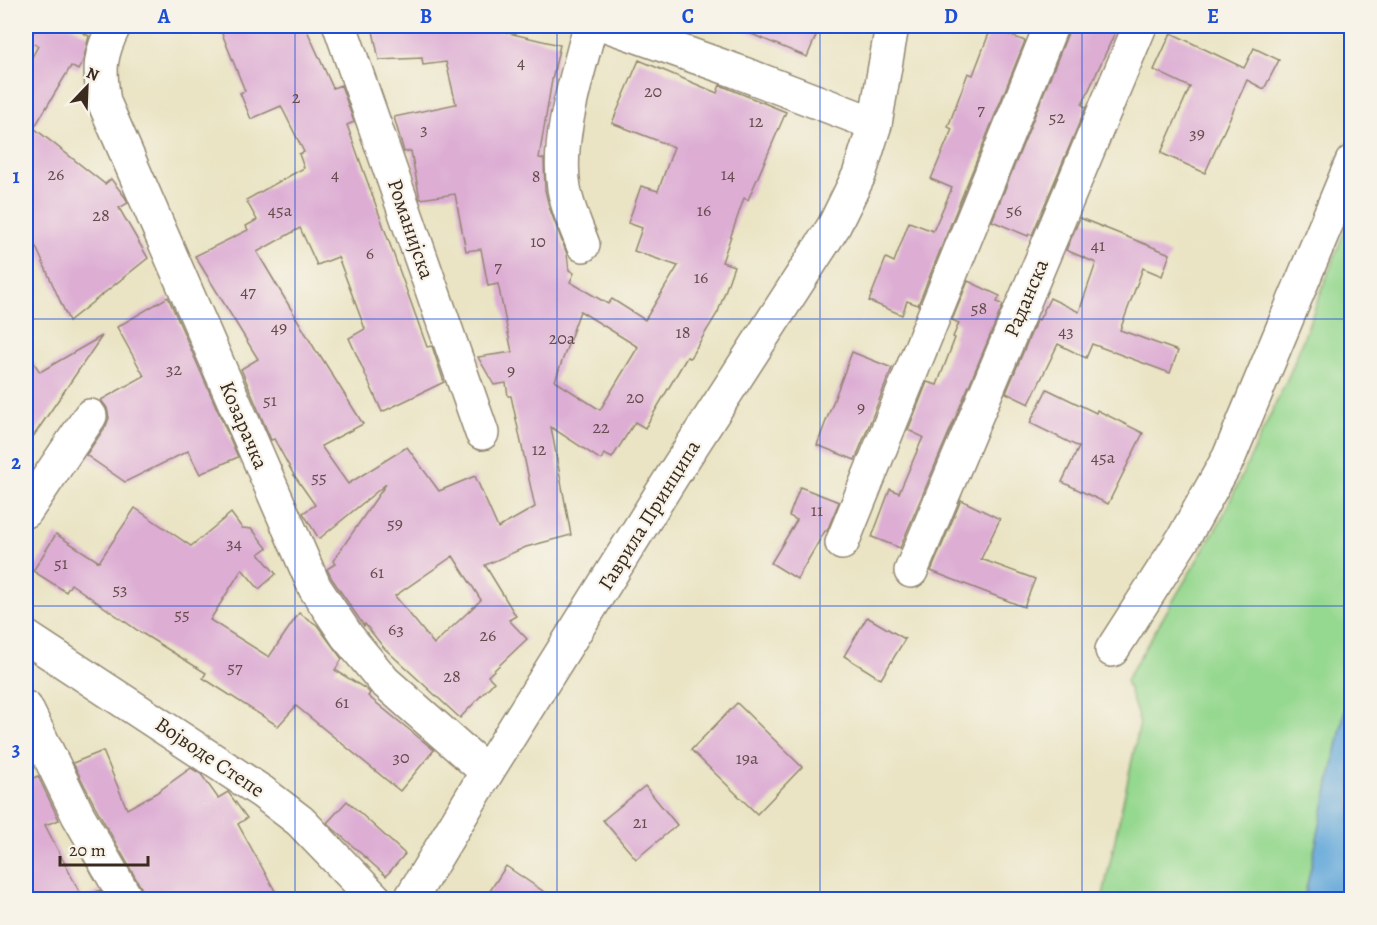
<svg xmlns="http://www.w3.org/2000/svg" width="1377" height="925" font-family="Alegreya,serif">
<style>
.green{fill:#95d88f;stroke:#688156;stroke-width:1.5}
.water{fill:#65a9da;stroke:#506a7c;stroke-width:1.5}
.building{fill:#ddadd4;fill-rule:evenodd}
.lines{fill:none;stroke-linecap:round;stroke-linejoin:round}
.minor-casing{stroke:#928771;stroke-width:36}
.minor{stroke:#fff;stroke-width:33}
.grid{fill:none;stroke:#1d4ed8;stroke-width:1.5;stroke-opacity:0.55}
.labels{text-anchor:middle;stroke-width:4.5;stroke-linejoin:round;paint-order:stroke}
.number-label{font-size:18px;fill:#644b4c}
.street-label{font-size:21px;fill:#3b2a1e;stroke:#f7f3e8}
.neatline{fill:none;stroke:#1d4ed8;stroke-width:2}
.grid-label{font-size:20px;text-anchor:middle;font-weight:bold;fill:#1d4ed8}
</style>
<rect width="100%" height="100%" fill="#f7f3e8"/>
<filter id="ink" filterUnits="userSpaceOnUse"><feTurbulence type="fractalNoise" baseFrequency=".0167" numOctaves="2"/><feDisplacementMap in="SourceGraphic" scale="12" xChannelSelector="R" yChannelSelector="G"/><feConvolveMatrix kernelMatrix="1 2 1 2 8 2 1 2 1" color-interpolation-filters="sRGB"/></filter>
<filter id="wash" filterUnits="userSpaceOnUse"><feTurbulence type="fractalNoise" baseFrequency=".008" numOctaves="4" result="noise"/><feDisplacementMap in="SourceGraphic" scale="24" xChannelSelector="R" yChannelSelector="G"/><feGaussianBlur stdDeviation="1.35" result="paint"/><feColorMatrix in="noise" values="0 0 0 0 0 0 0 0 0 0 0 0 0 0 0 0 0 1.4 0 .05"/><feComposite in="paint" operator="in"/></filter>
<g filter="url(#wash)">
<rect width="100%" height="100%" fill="#eae4c4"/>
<path class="green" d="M1351,213V682L1304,899L1102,900L1140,723L1126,680L1221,520L1291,371Z"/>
<path class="water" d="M1351,682V899H1304Z"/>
<g id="blocks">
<g class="building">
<path d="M37,26H71L89,36L83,61L78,70L71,66L34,128L105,184L111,179L125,197L128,203L119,208L148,258L69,321L36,247L26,260V68L38,46L28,40Z"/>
<path d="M219,26H305L333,88L341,85L354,122L347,125L427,347L432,346L444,382L382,412L349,338L365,329L338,257L317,265L300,228L257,252L319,356L320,355L363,424L321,446L348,484L407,447L439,491L475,476L498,528L535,507L511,396H508L506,383L494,385L478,357L512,352L498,284L488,286L481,249L466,251L455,194L420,199L411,151L404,152L394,117L456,104L446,62L423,65L422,58L379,60L372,26H478L560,45L552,80L539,158L544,159L545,190L549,207L567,254L569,270L574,273L570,282L608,304L612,299L645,320L678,266L634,251L642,228L628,223L641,186L658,191L674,147L612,123L639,60L717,93L720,85L786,112L748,200L744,198L722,262L734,266L718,312L690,358L687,357L645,428L635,422L612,458L604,454L601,460L551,427L571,535L526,547L485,565L516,616L509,620L527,639L488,676L494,682L460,718L384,648L365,624L364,626L332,579L327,569L335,564L333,561L386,484L319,539L303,513L315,505L294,475L274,439L271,440L241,369L258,359L195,256L248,230L246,226L257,220L246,200L304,168L299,154L304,152L281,106L251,119L240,93L245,91ZM580,311L638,347L600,410L555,381ZM453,556L481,600L434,644L395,596Z"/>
<path d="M732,26H820L807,57Z"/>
<path d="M1069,26H1118L1082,105L1086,107L1032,235L1029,234L1028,236L992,221L1068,33Z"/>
<path d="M991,28L1025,41L918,305L907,301L902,315L869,301L886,258L894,262L909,222L933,231L952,188L931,179L952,129L948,127L968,73L973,75Z"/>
<path d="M1171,33L1244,68L1254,48L1279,60L1264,89L1247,80L1205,173L1161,153L1190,87L1154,70Z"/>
<path d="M1080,218L1170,254L1162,276L1143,268L1120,330L1178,351L1170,373L1092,344L1086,358L1058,344L1029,404L1006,393L1037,319L1039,320L1050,298L1079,312L1096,263L1066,250Z"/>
<path d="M968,281L1000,296L997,302L1003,305L900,548L872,537L890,489L899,493L923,437L908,430L927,382L937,385L955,338L953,337L959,323L952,320Z"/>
<path d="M168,297L238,457L200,474L188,451L125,482L86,455L106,426L109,418L107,408L101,400L144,376L117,327Z"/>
<path d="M102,336L26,447V351L40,372Z"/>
<path d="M852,352L892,368L855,460L817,445Z"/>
<path d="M1047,389L1096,413L1097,410L1143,433L1108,504L1062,482L1079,447L1030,423Z"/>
<path d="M800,487L839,502L827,531H825L797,579L771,563L797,520L789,516Z"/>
<path d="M961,500L1000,519L981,559L1035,579L1024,607L931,571Z"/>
<path d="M135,508L191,546L231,513L242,528L252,529L267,548L259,554L276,574L259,589L242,569L210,620L269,657L299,613L317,625L342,659L335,670L366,689L370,693L368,696L434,750L400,791L296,706L278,726L203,678L206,673L140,632L71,584L66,592L33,571L56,534L99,562Z"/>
<path d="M867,617L905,639L881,679L844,656Z"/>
<path d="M737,703L802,767L757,814L691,750Z"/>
<path d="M103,751L127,809L156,793L191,768L201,774L218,798L228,792L247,818L238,824L280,900H146L143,891L95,806L73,763Z"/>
<path d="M38,776L59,820L45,825L83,899L100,890L105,900H26V781Z"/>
<path d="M645,786L677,825L636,859L603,820Z"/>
<path d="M347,801L405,854L386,876L327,823Z"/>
<path d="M506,866L556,900H484Z"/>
</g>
</g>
</g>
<g filter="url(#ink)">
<use href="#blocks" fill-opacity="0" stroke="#928771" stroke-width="1.5"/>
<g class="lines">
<defs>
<g id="minor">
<path d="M114,26C99,56 99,69 104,102L315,588L347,636L384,681L487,772"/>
<path d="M340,26L482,433"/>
<path d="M609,26L736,71L875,124"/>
<path d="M583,245C576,226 567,208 564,188C556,138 578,75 590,26"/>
<path d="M26,511L90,416"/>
<path d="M842,543L1051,26"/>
<path d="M911,571L1140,26"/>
<path d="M26,637L262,792L300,821L376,900"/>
<path d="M1112,650L1183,539L1229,457L1352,162"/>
<path d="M26,708L78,815L127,900"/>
<path d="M410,900L487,772L673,475L834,226L859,175L875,124L892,26"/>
</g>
</defs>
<use href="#minor" class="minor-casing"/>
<use href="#minor" class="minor"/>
</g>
</g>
<path class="grid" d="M295,26V900M557,26V900M820,26V900M1082,26V900M26,319H1352M26,606H1352"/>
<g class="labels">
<g class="number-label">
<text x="521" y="68">4</text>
<text x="653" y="97">20</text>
<text x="296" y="103">2</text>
<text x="981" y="115">7</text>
<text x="1057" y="123">52</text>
<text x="756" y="127">12</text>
<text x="424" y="135">3</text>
<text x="1197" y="139">39</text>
<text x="56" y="180">26</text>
<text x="335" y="180">4</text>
<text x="728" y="180">14</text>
<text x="536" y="182">8</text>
<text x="280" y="216">45a</text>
<text x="704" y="216">16</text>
<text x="1014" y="216">56</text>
<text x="101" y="221">28</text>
<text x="538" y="247">10</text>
<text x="1098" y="251">41</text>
<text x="370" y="259">6</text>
<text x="498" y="272">7</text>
<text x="701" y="283">16</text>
<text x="248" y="297">47</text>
<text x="979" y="314">58</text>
<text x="279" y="333">49</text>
<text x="1066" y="337">43</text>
<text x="683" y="338">18</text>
<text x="562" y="344">20a</text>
<text x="174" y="375">32</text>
<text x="511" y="376">9</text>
<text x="635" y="403">20</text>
<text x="270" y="406">51</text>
<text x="861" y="413">9</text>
<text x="601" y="433">22</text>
<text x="539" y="455">12</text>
<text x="1103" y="463">45a</text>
<text x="319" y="483">55</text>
<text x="817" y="516">11</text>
<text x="395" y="529">59</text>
<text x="234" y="549">34</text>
<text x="61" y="569">51</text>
<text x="377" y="578">61</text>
<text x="120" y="595">53</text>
<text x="182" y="620">55</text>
<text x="396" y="635">63</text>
<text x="488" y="641">26</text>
<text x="235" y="673">57</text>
<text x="452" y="682">28</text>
<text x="342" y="708">61</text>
<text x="401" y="763">30</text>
<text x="747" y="764">19a</text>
<text x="640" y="828">21</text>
</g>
<g class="street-label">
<text transform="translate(411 229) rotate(71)" y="7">Романијска</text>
<text transform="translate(1026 298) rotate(-67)" y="7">Раданска</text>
<text transform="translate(244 425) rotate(67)" y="7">Козарачка</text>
<text transform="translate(649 515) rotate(-58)" y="7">Гаврила Принципа</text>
<text transform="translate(210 757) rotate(34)" y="7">Војводе Степе</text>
</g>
</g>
<rect width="1377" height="925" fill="none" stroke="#f7f3e8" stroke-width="66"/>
<g transform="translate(87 87) rotate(23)" stroke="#f7f3e8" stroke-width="4.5" paint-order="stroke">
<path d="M0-4.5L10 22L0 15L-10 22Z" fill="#3b2a1e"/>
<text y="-9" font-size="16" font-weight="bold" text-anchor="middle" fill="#3b2a1e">N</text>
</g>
<path d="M60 856v9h88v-9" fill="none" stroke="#3b2a1e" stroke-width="3"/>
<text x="69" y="856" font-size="18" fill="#3b2a1e" stroke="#f7f3e8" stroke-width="4.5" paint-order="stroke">20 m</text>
<rect x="33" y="33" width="1311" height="859" class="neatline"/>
<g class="grid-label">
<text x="164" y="23">A</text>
<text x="426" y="23">B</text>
<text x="688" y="23">C</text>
<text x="951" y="23">D</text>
<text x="1213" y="23">E</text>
<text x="16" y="183">1</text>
<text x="16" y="469">2</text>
<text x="16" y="756">3</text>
</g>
</svg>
